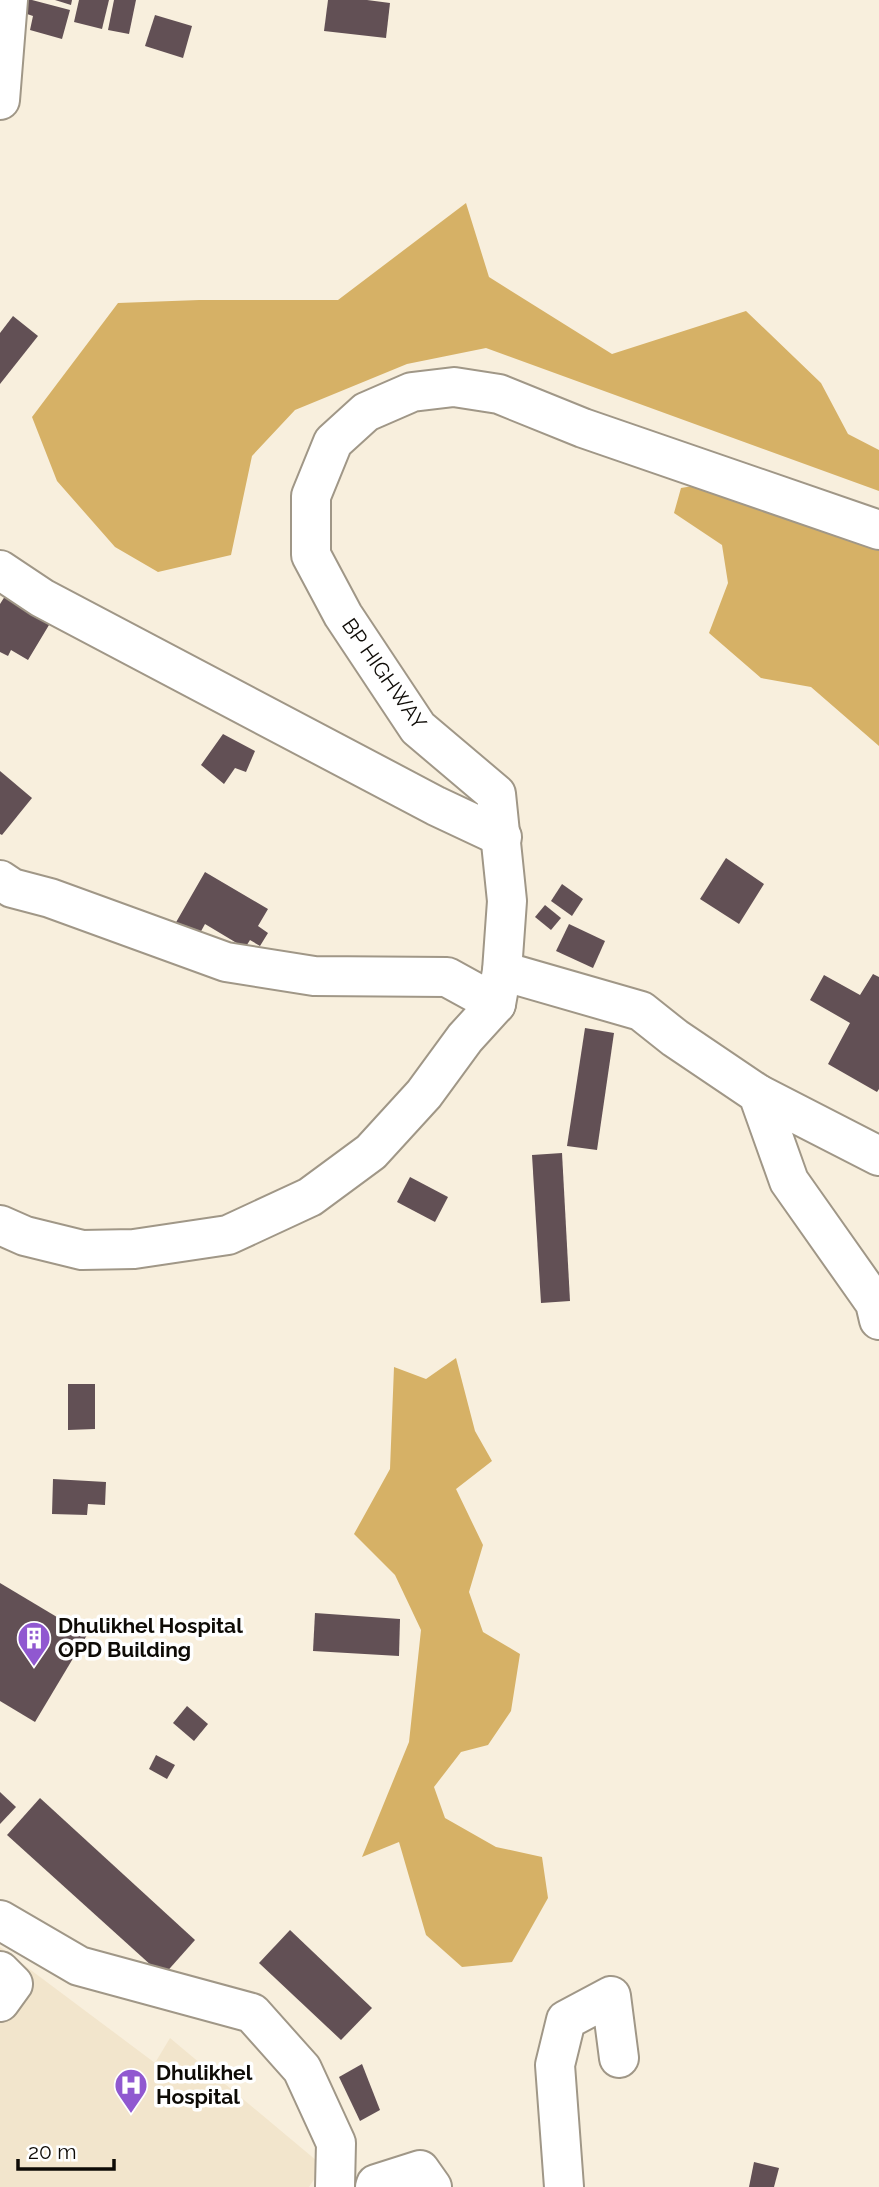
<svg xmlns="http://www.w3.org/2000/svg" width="879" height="2187" font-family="Raleway,sans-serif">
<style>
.built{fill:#f2e5cc}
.forest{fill:#d6b166}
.building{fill:#625055}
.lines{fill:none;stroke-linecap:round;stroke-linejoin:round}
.minor-casing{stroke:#a09787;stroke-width:42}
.highway-casing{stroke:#a09787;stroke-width:42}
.minor{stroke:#fff;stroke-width:38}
.highway{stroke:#fff;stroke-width:38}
.labels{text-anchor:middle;stroke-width:7;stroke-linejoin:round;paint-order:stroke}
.street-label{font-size:21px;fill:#0e0b06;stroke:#fff}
.poi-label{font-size:21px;font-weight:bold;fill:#0e0b06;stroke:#fff;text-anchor:start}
</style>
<rect width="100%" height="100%" fill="#f8efdd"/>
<path class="built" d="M0,1947L155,2063L170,2038L323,2166L309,2187H0Z"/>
<g class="forest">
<path d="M466,203L489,277L612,354L746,311L821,383L848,434L879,450V491L486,348L407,364L295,410L252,456L231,555L158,572L115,547L57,481L32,417L118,303L199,300H338Z"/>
<path d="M710,483L879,545V746L811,687L761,678L709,633L728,583L722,545L674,513L681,488Z"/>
<path d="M456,1358L475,1431L492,1461L456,1489L483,1545L469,1592L483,1632L520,1654L511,1711L488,1745L461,1752L434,1787L445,1818L496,1847L542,1857L548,1898L512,1962L462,1967L426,1935L399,1842L362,1857L409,1742L421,1630L395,1575L354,1534L390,1469L394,1367L426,1379Z"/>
</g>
<g class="building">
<path d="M24,0H32L70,10L62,39L30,30L33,16L21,12Z"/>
<path d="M55,0H72L71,5Z"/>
<path d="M79,0H109L102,29L74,22Z"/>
<path d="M114,0H136L129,34L108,30Z"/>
<path d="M328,0H367L390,3L386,38L324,31Z"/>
<path d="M155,15L192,26L183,58L145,46Z"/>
<path d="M13,316L38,336L0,384V333Z"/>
<path d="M7,593L52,620L28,660L11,650L8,656L0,652V604Z"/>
<path d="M223,734L255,751L246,772L235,768L224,784L201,765Z"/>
<path d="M0,771L32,798L2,835L0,834Z"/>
<path d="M726,858L764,884L739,924L700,899Z"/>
<path d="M205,872L268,909L258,926L268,933L260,946L250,940L245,948L205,924L194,944L171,931Z"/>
<path d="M562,884L583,899L572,916L551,901Z"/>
<path d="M545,905L561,918L551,930L535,917Z"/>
<path d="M569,924L605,941L593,968L556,951Z"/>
<path d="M873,974L879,977V1089L877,1092L828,1064L850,1023L810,1000L824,975L860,995Z"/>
<path d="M585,1028L614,1033L597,1150L567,1146Z"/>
<path d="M562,1153L570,1301L541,1303L532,1155Z"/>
<path d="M410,1177L448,1197L435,1222L397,1202Z"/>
<path d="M68,1384H95V1429L68,1430Z"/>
<path d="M53,1479L106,1482L105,1505L88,1504L87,1515L52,1514Z"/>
<path d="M0,1583L87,1635L35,1722L0,1701Z"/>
<path d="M315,1613L400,1619L399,1656L313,1651Z"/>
<path d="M187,1706L208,1724L194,1741L173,1723Z"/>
<path d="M156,1755L175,1765L167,1779L149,1769Z"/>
<path d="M0,1792L16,1807L0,1824Z"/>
<path d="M40,1798L195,1940L163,1976L7,1835Z"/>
<path d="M290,1930L372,2008L341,2040L259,1963Z"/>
<path d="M362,2064L380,2110L360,2121L339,2077Z"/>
<path d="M754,2162L779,2168L774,2187H749Z"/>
</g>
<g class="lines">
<defs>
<g id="minor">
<path d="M0,100L8,0"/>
<path d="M0,570L42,598L436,806L502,837"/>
<path d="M0,880L12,888L50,898L226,962L314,976L447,977L496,1004"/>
<path d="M502,971L641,1011L675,1038L758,1094L789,1181L875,1303L879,1320"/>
<path d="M758,1094L879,1156"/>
<path d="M0,1920L79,1966L252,2013L302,2069L336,2143L335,2187"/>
<path d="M0,1971L13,1984L0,2002"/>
<path d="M375,2187L376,2184L420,2170L432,2187"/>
<path d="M564,2187L555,2065L566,2020L611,1996L619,2058"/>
</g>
<path id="highway" d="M0,1225L25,1236L82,1250L134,1249L228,1235L310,1197L371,1152L424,1094L465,1038L496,1004L502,971L507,901L496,794L418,728L343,615L311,555V496L333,442L366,412L412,392L454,387L499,394L583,428L879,530"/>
</defs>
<use href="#minor" class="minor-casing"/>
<use href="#highway" class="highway-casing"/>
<use href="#minor" class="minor"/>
<use href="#highway" class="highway"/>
</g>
<defs>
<symbol id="building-pin" viewBox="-11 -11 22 30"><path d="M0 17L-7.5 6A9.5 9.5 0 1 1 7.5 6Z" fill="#9058d0" stroke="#fff"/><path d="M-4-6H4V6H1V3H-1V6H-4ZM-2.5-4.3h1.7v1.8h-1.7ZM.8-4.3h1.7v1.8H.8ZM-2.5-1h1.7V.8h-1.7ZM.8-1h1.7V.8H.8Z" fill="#fff"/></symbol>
<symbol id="hospital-pin" viewBox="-11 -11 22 30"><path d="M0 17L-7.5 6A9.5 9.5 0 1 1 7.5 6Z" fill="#9058d0" stroke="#fff"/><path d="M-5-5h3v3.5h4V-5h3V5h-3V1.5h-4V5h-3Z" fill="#fff"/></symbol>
</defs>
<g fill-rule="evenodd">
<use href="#building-pin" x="15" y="1619" width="38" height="52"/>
<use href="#hospital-pin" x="112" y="2066" width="38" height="52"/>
</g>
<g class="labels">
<g class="street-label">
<text transform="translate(384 674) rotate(55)" y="7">BP HIGHWAY</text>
</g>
<g class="poi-label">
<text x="58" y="1633">Dhulikhel Hospital<tspan x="58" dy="24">OPD Building</tspan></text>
<text x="156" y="2080">Dhulikhel<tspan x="156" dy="24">Hospital</tspan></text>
</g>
</g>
<path d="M18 2159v10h96v-10" fill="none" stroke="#0e0b06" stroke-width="3.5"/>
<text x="28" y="2159" font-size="21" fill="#0e0b06" stroke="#ffffff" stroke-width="5" paint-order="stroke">20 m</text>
</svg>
